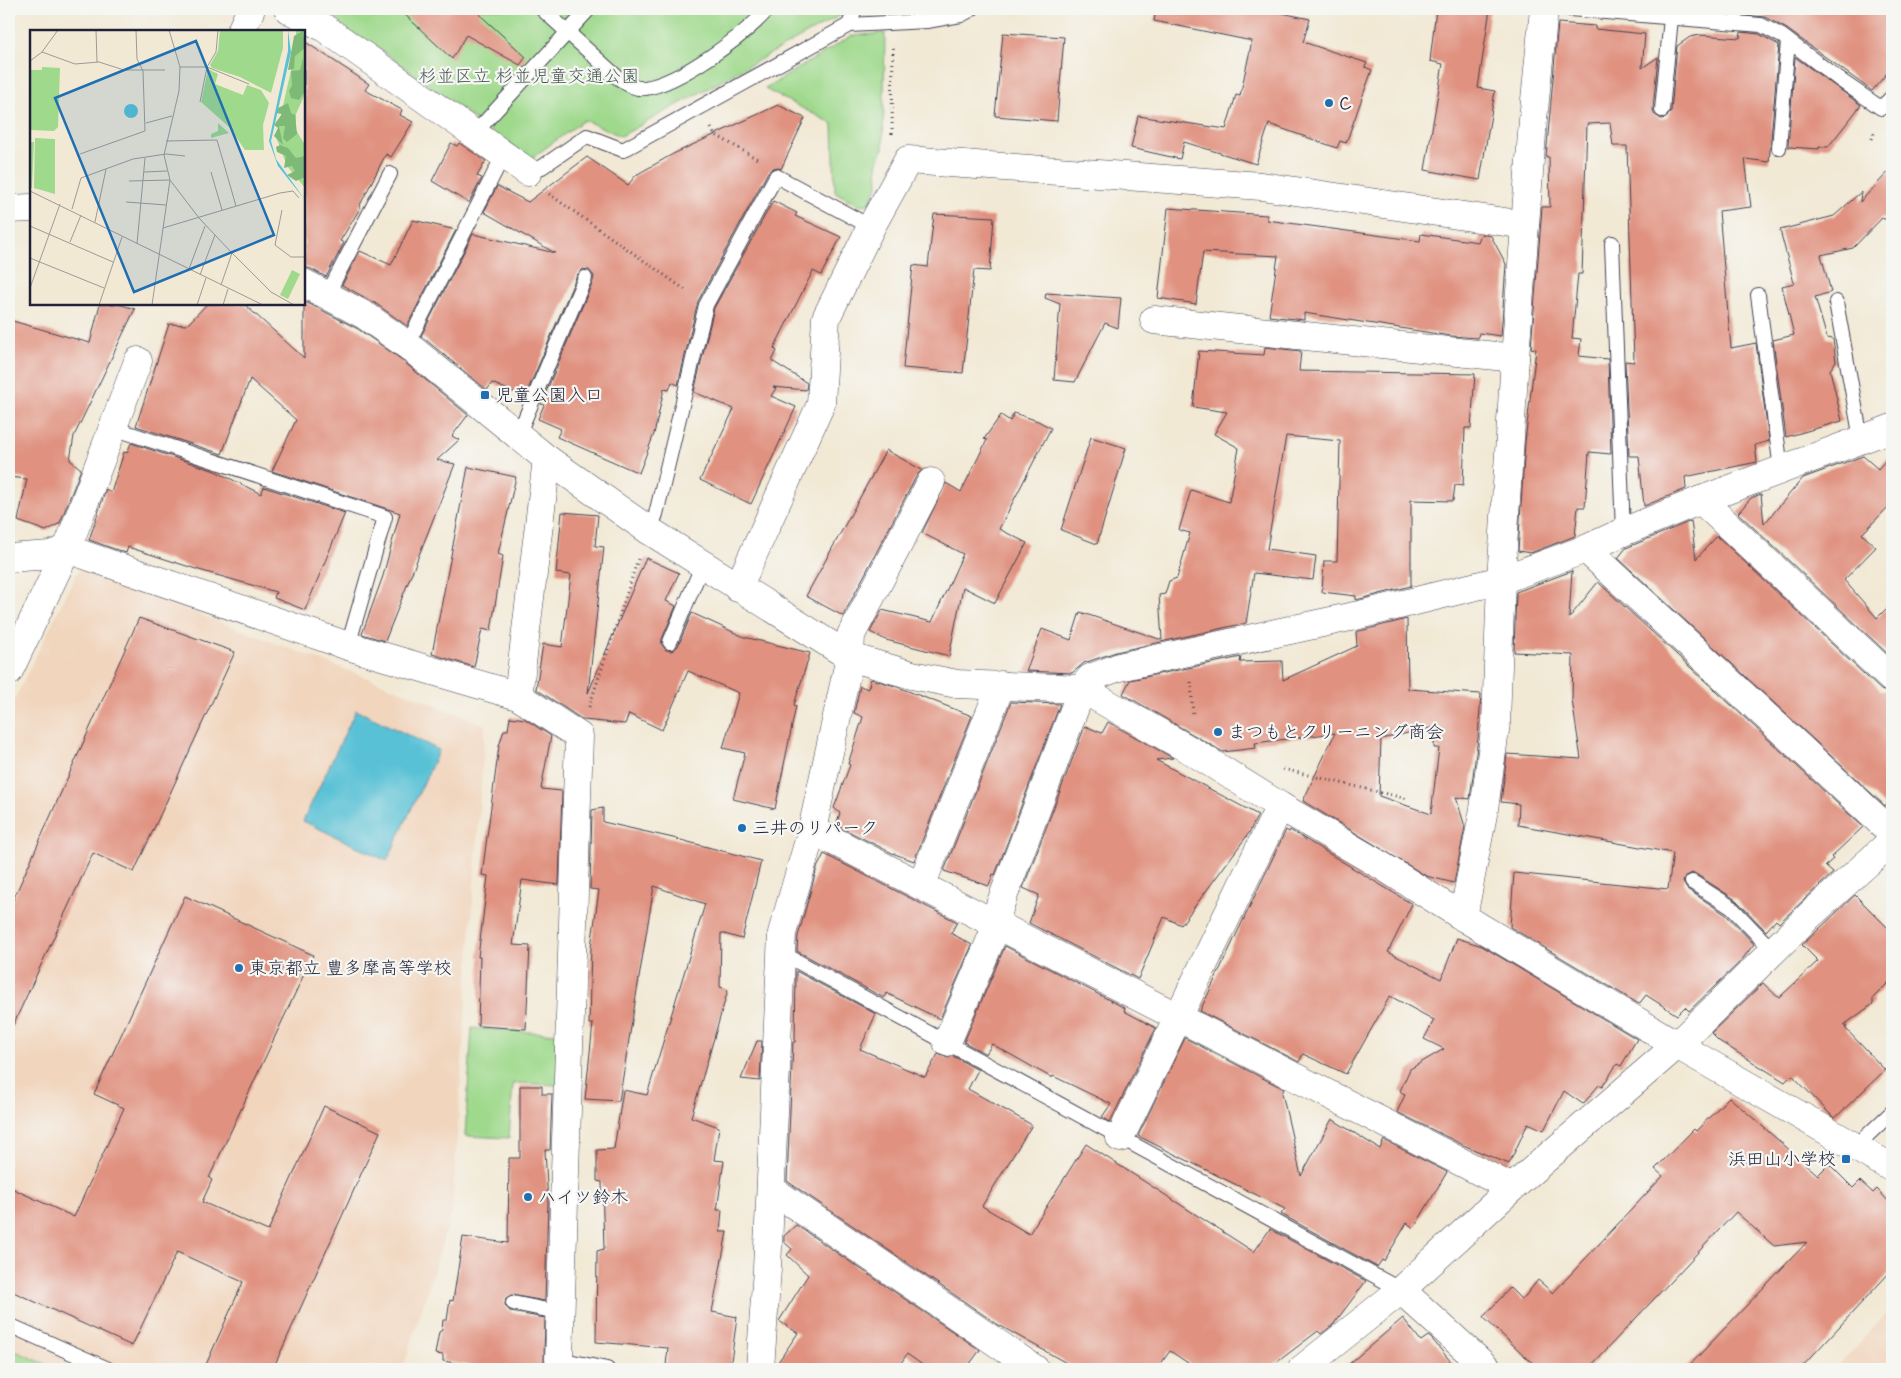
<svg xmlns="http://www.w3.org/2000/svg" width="1901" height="1378" font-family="Mynerve,'Klee One',sans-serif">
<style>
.built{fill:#f1d5bd}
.green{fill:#9fd98c;stroke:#607e64}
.water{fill:#58c1d5;stroke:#3d7288}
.building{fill:#e0917f;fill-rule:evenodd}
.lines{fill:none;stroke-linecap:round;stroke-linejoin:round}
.service-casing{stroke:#414052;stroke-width:16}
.minor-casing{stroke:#414052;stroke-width:29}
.tertiary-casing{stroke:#414052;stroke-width:29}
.path{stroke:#414052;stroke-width:3;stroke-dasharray:1 4;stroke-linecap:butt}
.service{stroke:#fff;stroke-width:14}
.minor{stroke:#fff;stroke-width:28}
.tertiary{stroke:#fff;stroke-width:28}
.poi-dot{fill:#1f6fb2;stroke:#f6f6f2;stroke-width:2}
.labels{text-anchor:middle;stroke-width:4.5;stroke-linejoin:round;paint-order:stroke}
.park-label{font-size:18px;fill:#485953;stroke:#f6f6f2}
.poi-label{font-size:18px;fill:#22223b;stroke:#f6f6f2;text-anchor:start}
.inset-road{fill:none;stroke:#9f9997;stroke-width:1}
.view{fill:#1f6fb2;fill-opacity:0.15;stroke:#1f6fb2;stroke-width:2.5}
.inset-edge{fill:none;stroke:#22223b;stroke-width:2.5}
</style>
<rect width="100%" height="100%" fill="#f6f6f2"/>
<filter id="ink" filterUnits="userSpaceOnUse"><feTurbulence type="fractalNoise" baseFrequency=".02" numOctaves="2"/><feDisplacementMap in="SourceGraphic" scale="10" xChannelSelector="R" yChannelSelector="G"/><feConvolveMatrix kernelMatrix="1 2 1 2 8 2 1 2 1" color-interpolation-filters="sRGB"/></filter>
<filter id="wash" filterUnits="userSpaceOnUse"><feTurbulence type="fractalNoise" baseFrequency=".0096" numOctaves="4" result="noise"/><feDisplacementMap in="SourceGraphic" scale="20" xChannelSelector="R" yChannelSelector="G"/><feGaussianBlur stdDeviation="1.12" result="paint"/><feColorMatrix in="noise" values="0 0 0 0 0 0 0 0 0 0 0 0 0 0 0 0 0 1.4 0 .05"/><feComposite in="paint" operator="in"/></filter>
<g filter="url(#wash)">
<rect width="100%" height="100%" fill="#f2e9d5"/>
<g class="built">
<path d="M82,570L376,681L485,725L452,1212L403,1369H9V710L78,571Z"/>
<path d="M1892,1308V1369H1835Z"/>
</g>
<g class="green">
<path d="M308,9H947L839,16L621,136L584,120L529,160L377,47Z"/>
<path d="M885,33L883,149L877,164L878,186L869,204L859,205L835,192L833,124L765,89L851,36Z"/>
<path d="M472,1028L558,1034L559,1085L513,1083L509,1138L465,1136Z"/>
<path d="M9,1348L56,1369H9Z"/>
</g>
<path class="water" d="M356,710L439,750L387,861L303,821Z"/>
<g id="blocks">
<g class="building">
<path d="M399,9H482L479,14L526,57L520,65L466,35L452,59Z"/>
<path d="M1156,9H1263L1310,19L1303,42L1367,63L1365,67L1372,70L1346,143L1340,141L1337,148L1269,124L1256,164L1184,142L1180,159L1131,148L1138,116L1226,129L1236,95L1240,96L1252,41L1154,21Z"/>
<path d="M1436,9H1490L1478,88L1495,91L1480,180L1425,170L1443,64L1430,61Z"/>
<path d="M1742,9H1892V67L1872,91L1787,29L1765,17L1742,15Z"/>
<path d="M1558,23L1595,26V29L1645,34L1642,68L1658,57L1653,109L1654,114L1661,119L1666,118L1671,111L1677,46L1690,37L1700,35L1740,38L1741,32L1759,34L1779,45L1769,162L1745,159L1751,207L1719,211L1731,348L1756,343L1769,441L1755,445L1757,462L1685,477L1686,489L1644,506L1639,456H1629L1625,361L1634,362L1627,146H1613L1610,123L1587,124L1582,274H1578L1572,338L1581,339L1579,356L1608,359L1611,454L1589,452L1585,507H1578L1575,536L1531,553L1518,551L1525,442L1536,349L1531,348L1542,207H1550L1549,157H1546Z"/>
<path d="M1003,33L1064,37L1057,121L995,116Z"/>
<path d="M304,41L369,84L365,90L402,110L400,115L413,122L391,157L386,154L359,207H361L340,241L344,243L326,277L311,269L304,267Z"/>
<path d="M1795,57L1861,105L1828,147H1819V149L1788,147Z"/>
<path d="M778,105L805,118L781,169L775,167L768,172L698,301L678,385L672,382L669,390L664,389L654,434L639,473L557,437L561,429L538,419L544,405L541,404L593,281L594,276L589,270L583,269L577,275L525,397L492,383L487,390L421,336L473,234L555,253L484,212L497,186L528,202L587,157L628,185L636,175L673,154Z"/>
<path d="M451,143L457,146L459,143L486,161L477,176L482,178L469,203L432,181Z"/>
<path d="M1892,168V222L1882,218L1853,248L1821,255L1831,292L1815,297L1827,338L1833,339L1836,361L1830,370L1842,421L1786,437L1773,340L1794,335L1782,286L1794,283L1780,230L1834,216L1861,192L1860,202Z"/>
<path d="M773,201L797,213L795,216L841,237L821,275L813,271L774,348L777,351L772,361L807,383L806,390L773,387L776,388L771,396L796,407L751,504L700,480L734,409L694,392L714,308Z"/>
<path d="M1168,208L1267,215V220L1420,241L1421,234L1478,242L1481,234L1491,236L1506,264L1501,336L1479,333L1478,338L1451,336L1304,313V320L1269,316L1278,256L1203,252L1196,304L1158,298Z"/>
<path d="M934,214L994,217L990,271L974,270L963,373L903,368L913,265L928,267Z"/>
<path d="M413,220L456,230L407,326L375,303L342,285L360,251L391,265Z"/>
<path d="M1046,293L1121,298L1118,328L1105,323L1075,382L1054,380L1060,304L1045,298Z"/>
<path d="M304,301L358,329L398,357L468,415L452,436L459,440L437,460L455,464L385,641L362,634L383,576L400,513L272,471L296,420L250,379L222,454L136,426L169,324L187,325L207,304H244L304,358Z"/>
<path d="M100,304H118L135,309L74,436L70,460L81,469L60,523L46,531L18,521L27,479L9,477V320L90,343Z"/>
<path d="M1265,347L1301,351L1299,371L1475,374L1471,428H1465L1463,486L1455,485L1453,501L1411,500V586L1356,600V596L1322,592L1324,561H1337L1340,441L1286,436L1267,549L1316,556L1313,580L1254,573L1246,623L1116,652L1084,663L1072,673L1026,671L1042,629L1071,640L1080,612L1162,640L1159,595L1165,594L1169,581L1177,578L1190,533L1179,530L1191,490L1229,502L1239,448L1214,434L1227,412L1193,407L1199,351L1264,355Z"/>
<path d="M1014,413L1038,421L1051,428L999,529L1027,543L995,603L963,587L949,656L886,640L870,632L882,610L932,622L963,554L922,533L946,483L961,492L987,440L984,439L1001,415L1010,421Z"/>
<path d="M1091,437L1126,448L1097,544L1061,530Z"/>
<path d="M131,443L215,471L261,494L264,487L345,513L305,610L274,598L276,592L199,570L128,547L126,553L89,540L106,489L111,493L124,452L127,453Z"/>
<path d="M886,450L922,470L917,475L843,616L806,596Z"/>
<path d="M1892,453V503L1862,534L1876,547L1844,580L1877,618L1892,603V658L1738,513L1751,498L1761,494L1764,524L1803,478L1863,456L1878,469Z"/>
<path d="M468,467L516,477L498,554L503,556L491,631L482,629L474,667L432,654Z"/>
<path d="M562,512L598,515L595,546L604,547L588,693L646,558L679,573L666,601L676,606L662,639L661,644L666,650L672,651L678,646L692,613L744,637L810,653L794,705L796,706L775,809L733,799L745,753L723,748L739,693L688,671L662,730L629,714L625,724L583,720L536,689L543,644L562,647L571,575L556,573Z"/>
<path d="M1691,521L1696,559L1717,536L1881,690L1892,694V799L1885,806L1618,558L1626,548Z"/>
<path d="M1572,571L1569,618L1598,582L1863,827L1831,857L1833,859L1825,866L1833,873L1779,923L1776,920L1766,931L1736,900L1696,874L1692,873L1685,877L1683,882L1687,889L1725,914L1754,944L1741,961L1689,1011L1685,1007L1677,1015L1646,995L1639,1004L1510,927L1514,873L1668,889L1673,853L1518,825L1519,804L1501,802L1507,754L1581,759L1572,700L1573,655L1514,652L1516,592Z"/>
<path d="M139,618L235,652L134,872L93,853L9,1034V909Z"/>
<path d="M1407,619L1408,689L1481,694L1478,738L1470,799L1456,797L1465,827L1454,883L1426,876L1303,801L1335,733L1255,743L1256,748L1223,752L1123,694L1130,680L1241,657L1240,662L1282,661L1283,680L1357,646L1356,632ZM1435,727L1434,748H1439L1431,814L1379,796L1381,739Z"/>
<path d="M871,679L895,686L972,716L914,861L892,853L836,825L840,813L834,808L850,765L848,764L863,717L854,713L860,686L868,689Z"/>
<path d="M1011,702L1060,704L995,875L993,874L989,886L944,871Z"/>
<path d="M510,717L525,719L551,736L541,789L562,791L559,885L522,880L513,945L530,946L526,1029L478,1026L480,957H478L488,876L482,875L499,746L504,730H508Z"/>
<path d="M1108,722L1173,758L1156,760L1258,815L1249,833L1181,925L1164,917L1138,979L1029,923L1039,895L1023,888L1085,726L1102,733Z"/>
<path d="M603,808V822L673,838L761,861L742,939L721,933L720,987L728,990L691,1117L719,1127L714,1160L724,1161L717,1210H722L720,1232H727L712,1312L737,1317L730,1369H699L666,1365L668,1348L596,1342L597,1251L604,1249L602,1182L597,1181V1150L614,1149L623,1090L647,1095L705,904L654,886L619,1101L585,1099L593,1024H589L591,947L599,890L590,889L592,810Z"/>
<path d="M1286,830L1289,832L1290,830L1412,904L1388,952L1441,979L1457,938L1482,946L1637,1039L1621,1066L1617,1064L1602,1087L1599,1085L1583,1104L1564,1091L1544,1130L1528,1123L1509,1164L1463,1145L1397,1112L1405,1095L1400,1091L1410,1069L1444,1049L1424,1039L1434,1020L1390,996L1346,1074L1303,1054L1299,1062L1200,1011Z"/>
<path d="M824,854L957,922L951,933L972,945L940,1019L886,993L884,998L797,951L798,936L817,868Z"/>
<path d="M1855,895L1892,932V979L1873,998V1004L1844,1025L1847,1027L1845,1028L1885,1070L1835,1118L1831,1115L1792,1075L1785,1082L1719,1041L1711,1033L1763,983L1779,998L1818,961L1802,945Z"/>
<path d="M185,896L313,955L209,1178L212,1180L202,1202L268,1231L324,1106L380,1132L273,1369H204L243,1282L177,1252L132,1346L9,1290V1187L74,1217L124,1108L94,1094Z"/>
<path d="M1005,946L1125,1008L1124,1011L1156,1028L1110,1122L1102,1117L1111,1104L1053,1076L1052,1078L992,1044L986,1054L964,1042Z"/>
<path d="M796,971L876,1014L860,1049L925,1077L938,1054L948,1058L953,1056L978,1070L968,1089L1032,1125L982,1206L1029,1234L1086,1144L1254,1252L1270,1229L1366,1281L1333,1325L1321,1334L1318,1331L1268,1369H1197L1170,1351L1157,1369H1077L997,1324L787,1181L793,1042H795Z"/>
<path d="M1185,1038L1284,1089L1282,1093L1301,1176L1332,1119L1380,1149L1384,1140L1447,1172L1414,1228L1407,1223L1384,1261L1382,1260L1377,1267L1281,1214L1285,1209L1138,1136Z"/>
<path d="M757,1041H762L760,1081L741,1079Z"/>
<path d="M520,1086H542V1094H552L550,1150H545L548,1203L545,1301L511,1295L506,1298L505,1305L511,1312L545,1318L544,1361L542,1369H489L443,1361V1355L435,1354L439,1332L442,1330L443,1320H447L450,1300L453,1301L463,1237L508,1243L509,1158H520Z"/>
<path d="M1729,1097L1818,1175L1829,1164L1853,1188L1860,1181L1873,1193L1877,1189L1892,1205V1270L1800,1369H1686L1807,1242L1774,1246L1736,1212L1588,1369H1539L1483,1317L1510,1288L1522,1300L1538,1280L1553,1293L1663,1176L1655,1169L1694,1129L1696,1131Z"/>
<path d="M796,1225L980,1350L966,1369H928L907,1354L897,1369H776V1365L798,1333L779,1321L808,1275L787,1255L792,1249L784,1242V1236Z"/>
<path d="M1403,1318L1421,1341L1428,1336L1431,1338L1457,1369H1343Z"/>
</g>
</g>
</g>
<g filter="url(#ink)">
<use href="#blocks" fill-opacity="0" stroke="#414052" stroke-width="1"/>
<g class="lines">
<defs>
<g id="service">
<path d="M542,9L617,77C625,82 634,90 645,88C680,83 745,35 768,9"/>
<path d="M1570,9L1761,25L1782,36L1840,80L1881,108L1892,97"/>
<path d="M849,25L855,9"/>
<path d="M1662,110L1671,18"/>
<path d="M474,134L589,9"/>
<path d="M1779,148L1788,41"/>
<path d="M528,172L542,167L587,136L623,150L849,25L927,21L961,15L972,9"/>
<path d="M1612,243L1623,532"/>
<path d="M327,295L390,174"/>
<path d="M1758,295L1781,469"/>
<path d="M1836,302L1861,439"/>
<path d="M407,345L503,156"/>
<path d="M113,428L385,517L348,646"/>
<path d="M518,435L585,278"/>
<path d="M650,531L656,514L706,305L776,176L871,227"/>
<path d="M670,642L703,564"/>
<path d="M1692,882L1731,907L1773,951"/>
<path d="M780,952L1401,1290"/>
<path d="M1855,1147L1892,1112"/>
<path d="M513,1303L562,1313"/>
<path d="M9,1325L108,1369"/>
<path d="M558,1365L559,1359L607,1369"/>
</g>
<g id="minor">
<path d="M288,9L323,27L528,172"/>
<path d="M241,31L251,9"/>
<path d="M9,209L31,208"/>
<path d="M304,283L366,316L407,345L547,459L650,531L850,657L912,675L957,684L1082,689L1195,753L1280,806L1382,866L1463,917L1677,1045"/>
<path d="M1154,320L1515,358"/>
<path d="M1701,500L1892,679"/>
<path d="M1586,549L1892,833"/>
<path d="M9,558L50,555L67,549L348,646L518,696L579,736L559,1359"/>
<path d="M738,588L821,404L826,318L871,227L908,160L1261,186L1525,225"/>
<path d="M9,671L67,549L138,361"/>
<path d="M518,696L547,459"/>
<path d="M812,830L1512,1188"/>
<path d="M921,886L1001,685"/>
<path d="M1463,917L1484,809L1496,723L1501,580L1515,358L1533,120L1544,9"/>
<path d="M947,1042L992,937L1000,905L1082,689L1090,678L1119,667L1359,615L1501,580L1586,549L1623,532L1701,500L1892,428"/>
<path d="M1120,1138L1280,806"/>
<path d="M771,1189L1035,1369"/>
<path d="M1401,1290L1488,1369"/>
<path d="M760,1369L767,1269L782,933L812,830L850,657L851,635L931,482"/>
<path d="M1302,1369L1401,1290L1512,1188L1677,1045L1810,915L1892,841"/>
</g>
<path id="tertiary" d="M1677,1045L1892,1168"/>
</defs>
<use href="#service" class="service-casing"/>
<use href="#minor" class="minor-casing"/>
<use href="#tertiary" class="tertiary-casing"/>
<g class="path">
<path d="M711,128L714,134L759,160"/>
<path d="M892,134L893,46"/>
<path d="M1872,139L1875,130"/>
<path d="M549,194L687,291"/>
<path d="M1191,682L1193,716"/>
<path d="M589,707L638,559"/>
<path d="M1283,769L1408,799"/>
</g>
<use href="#service" class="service"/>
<use href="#minor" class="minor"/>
<use href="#tertiary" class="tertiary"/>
</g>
</g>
<g class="poi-dot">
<circle cx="1329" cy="103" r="5"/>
<rect x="480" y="390" width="10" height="10" rx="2.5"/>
<circle cx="1218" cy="732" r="5"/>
<circle cx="742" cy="828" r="5"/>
<circle cx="239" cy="968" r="5"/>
<rect x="1841" y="1154" width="10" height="10" rx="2.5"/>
<circle cx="528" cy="1197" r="5"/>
</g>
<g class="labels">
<g class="park-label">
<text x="529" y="82">杉並区立 杉並児童交通公園</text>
</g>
<g class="poi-label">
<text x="1339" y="109">C</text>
<text x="495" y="401">児童公園入口</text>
<text x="1228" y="738">まつもとクリーニング商会</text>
<text x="752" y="834">三井のリパーク</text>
<text x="249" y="974">東京都立 豊多摩高等学校</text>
<text x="1836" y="1165" text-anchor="end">浜田山小学校</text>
<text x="538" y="1203">ハイツ鈴木</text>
</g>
</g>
<g transform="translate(30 30)">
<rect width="275" height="275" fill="#f2e9d5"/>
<path d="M190,0H253V18L241,63L210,47L182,38L180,35L188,21ZM266,0H275V64L266,84V100L275,115V158L257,136L246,107L266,18ZM12,37L30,38L28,97L24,101L0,100V40H12ZM178,39L188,44L185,54L213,65L217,55L231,60L239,73L233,95L234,120H215L199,97L171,72ZM188,93L199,103L181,108V104L188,101ZM5,108L25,109V164L4,158ZM0,112H4L2,158L0,157ZM262,240L270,244L258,269L250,265Z" fill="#9fd98c"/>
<path d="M273,1L275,18L265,26L264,39L258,40L264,6ZM273,28L275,61L269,70L261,68L259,61L262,55L261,41L270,40ZM258,73L261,83L265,85L267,104L257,112L253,108L255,96H249L253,115L244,106L248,98L244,95L252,84L246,83V79ZM250,115L258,118L266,128L275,126V147L266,151L257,145L265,141L262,136L254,138L256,126L247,122L246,117Z" fill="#7fb978"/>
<path d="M258,0L261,22L241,111L246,129L275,170L248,136L239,111L258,21ZM94 81a7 7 0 1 1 14 0a7 7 0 1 1-14 0Z" fill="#58c1d5"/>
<path class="inset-road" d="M66,0L67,32M139,0L150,37L149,61L134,125L140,150L169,188L202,223L241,262L264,275M12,22L45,34L69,32L94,40H135M0,31L12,22L28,0M150,37H177L219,54M170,72L177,37L186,22L188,0M116,93L142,86M136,111L187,110L206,176M50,124L115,101L113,41L107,29L106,0M114,142L137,141M181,142L192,180M99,151L140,150M0,161L233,275M96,172L136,175M42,179L51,148L103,129L136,124L155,126M252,180L245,215L261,227H275M65,192L76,139M0,196L83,232M133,198L250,163L263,161L269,168M40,212L51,185M107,214L115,128M0,228L74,258M159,239L175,196M170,245L185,205M191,255L202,223M0,258L30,174M69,275L92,207M122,275L140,150M167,275L176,248M193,275L198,259"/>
<path class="view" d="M166,11L244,205L104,262L25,68Z"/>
<rect width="275" height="275" class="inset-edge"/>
</g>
<rect width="1901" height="1378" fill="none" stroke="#f6f6f2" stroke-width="30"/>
</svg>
